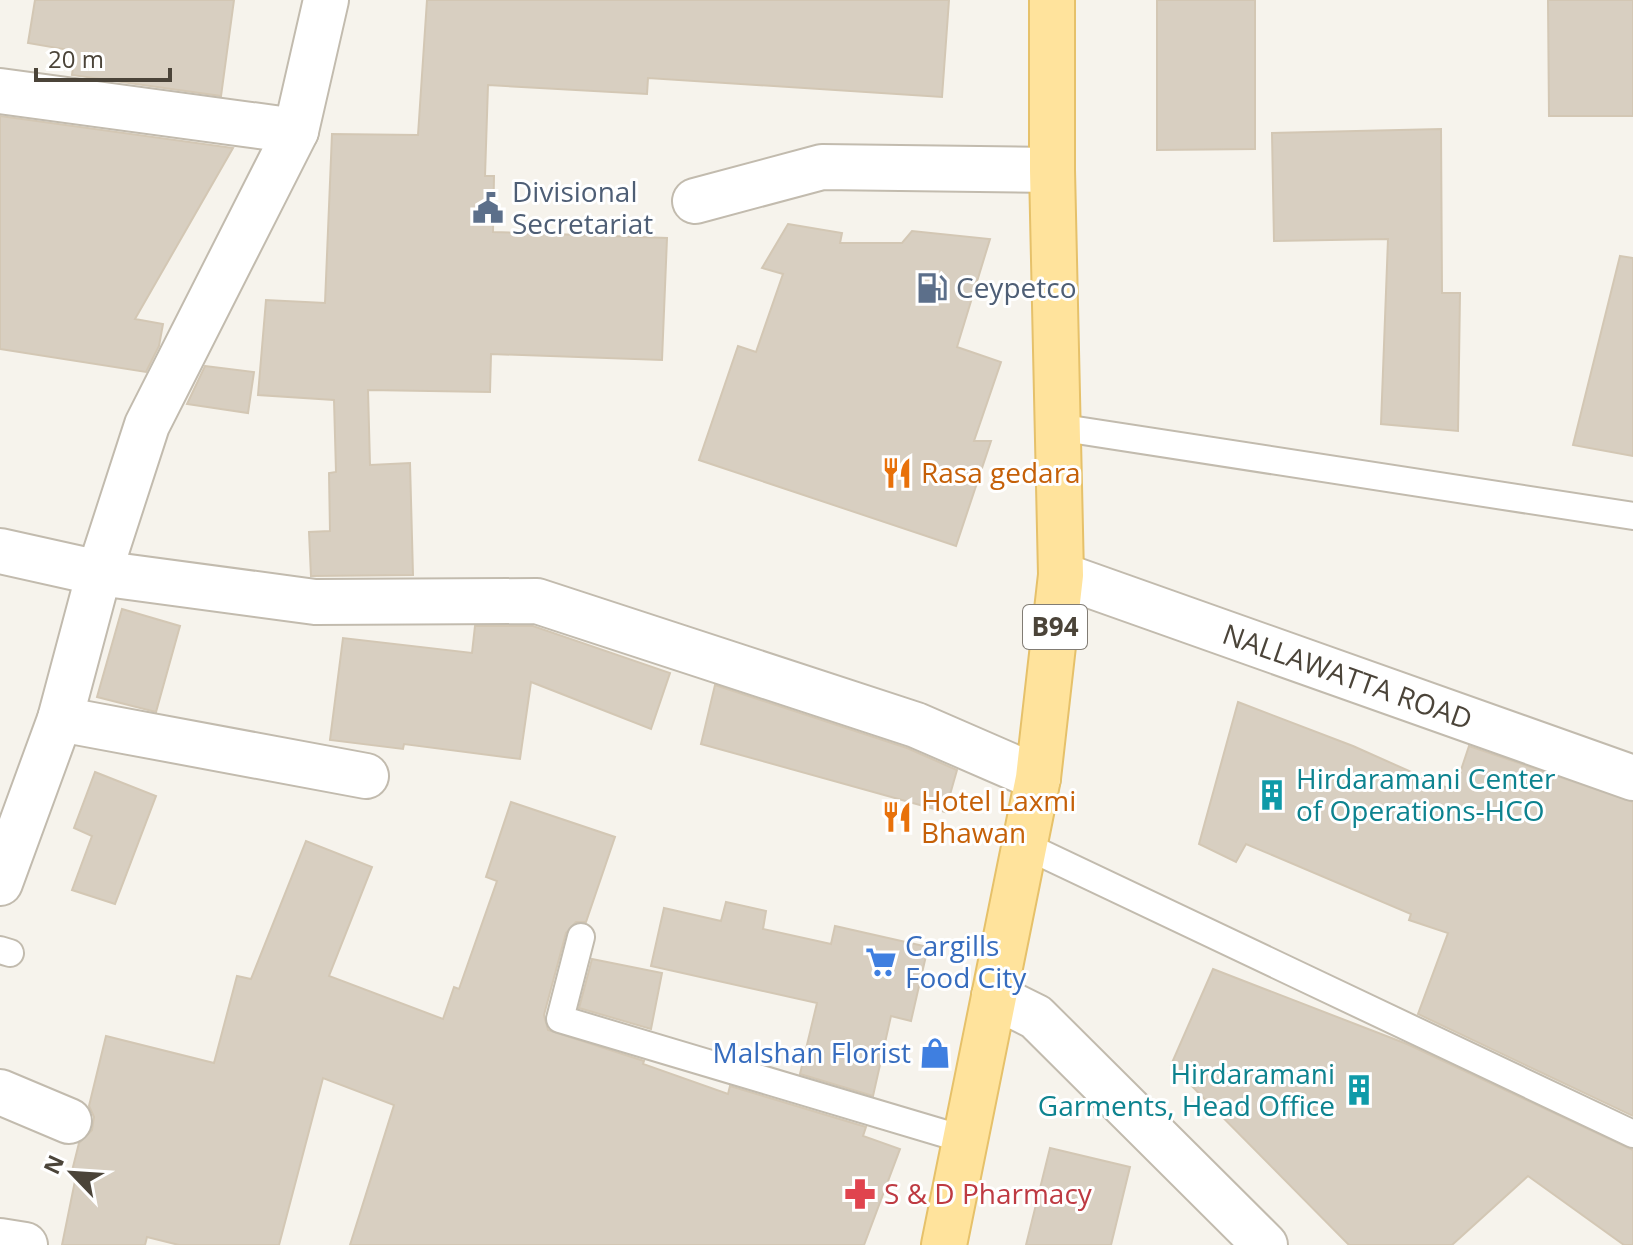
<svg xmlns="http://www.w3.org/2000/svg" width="1633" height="1245" font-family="'Open Sans',sans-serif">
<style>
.building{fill:#d8cfc1;stroke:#d3c7b4;stroke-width:2}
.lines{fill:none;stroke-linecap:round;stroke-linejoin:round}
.service-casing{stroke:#c2bbae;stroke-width:30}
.minor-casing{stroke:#c2bbae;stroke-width:48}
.primary-casing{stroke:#e6c16a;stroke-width:48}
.service{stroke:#fff;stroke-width:26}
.minor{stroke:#fff;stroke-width:44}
.primary{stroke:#ffe39c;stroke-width:44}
.labels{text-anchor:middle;stroke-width:6;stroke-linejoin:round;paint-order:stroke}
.shield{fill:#fff;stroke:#817c74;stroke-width:2}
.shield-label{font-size:26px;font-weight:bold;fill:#4b4439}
.service-label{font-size:28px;fill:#4e5e75;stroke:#fff;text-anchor:start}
.food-label{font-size:28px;fill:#c56008;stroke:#fff;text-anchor:start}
.street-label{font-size:28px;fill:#4b4439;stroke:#fff}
.culture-label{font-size:28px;fill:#0d838f;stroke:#fff;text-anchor:start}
.shop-label{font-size:28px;fill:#366cbe;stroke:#fff;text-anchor:start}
.health-label{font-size:28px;fill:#be3a42;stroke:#fff;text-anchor:start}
</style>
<rect width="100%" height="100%" fill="#f6f3ec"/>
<g class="building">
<path d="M35,0H234L221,96L72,75L75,51L28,43Z"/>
<path d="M427,0H949L942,97L648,78L647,94L488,85L485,176H494L493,232L667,238L662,360L491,354L490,392L368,390L370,465L410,463L413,575L311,576L309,532L330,531L329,473L336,472L334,400L258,395L266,300L325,303L332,134L418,135Z"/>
<path d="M1157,0H1255V149L1157,150Z"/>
<path d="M1548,0H1633V116H1549Z"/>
<path d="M0,116L233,148L135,319L163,324L159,346L146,372L0,349Z"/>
<path d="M1441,129L1442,293H1460L1458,431L1381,424L1388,239L1274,241L1272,133Z"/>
<path d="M788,224L842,233L840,243H902L912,231L990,239L957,347L1001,362L974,441H991L956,546L699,460L738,346L756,352L783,274L762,268Z"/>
<path d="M1620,256L1633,258V456L1573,445Z"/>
<path d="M205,366L254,372L248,413L187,404Z"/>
<path d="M122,609L180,626L156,712L97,697Z"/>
<path d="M475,626H533L670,673L651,729L531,682L520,759L404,744L403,749L330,740L343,638L472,653Z"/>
<path d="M715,685L907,748L957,770L945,812L701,744Z"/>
<path d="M1238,702L1353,746L1454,791L1469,746L1633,802V1116L1418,1014L1448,933L1409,920L1411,914L1246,844L1236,862L1199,844Z"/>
<path d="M95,772L156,796L115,904L72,890L92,836L74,828Z"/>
<path d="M511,802L615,837L586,922H576L566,933L544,1015L548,1030L644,1061L643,1064L728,1094L730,1086L866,1127L863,1136L900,1149L864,1245H350L394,1105L323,1078L279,1245H179L147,1237L145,1245H62L76,1176L71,1175L79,1143L92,1130L94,1117L89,1106L106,1036L214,1063L237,976L251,979L306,841L372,867L329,976L443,1019L454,987L459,989L497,881L486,877Z"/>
<path d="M726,902L766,911L763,929L831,944L835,926L928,947L911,1021L891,1016L873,1096L800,1074L817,1003L651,966L664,908L721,921Z"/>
<path d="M592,959L662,973L651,1029L579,1008Z"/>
<path d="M1213,969L1407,1044L1633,1150V1245H1624L1528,1176L1452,1245H1349L1171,1065Z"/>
<path d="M1050,1148L1130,1167L1111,1245H1026Z"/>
</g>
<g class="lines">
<defs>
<g id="service">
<path d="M1057,427L1633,516"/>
<path d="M1024,845L1633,1134"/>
<path d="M581,937L560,1019L966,1140"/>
<path d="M0,950L10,953"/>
</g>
<g id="minor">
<path d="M0,91L296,131"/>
<path d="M695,201L822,167L1052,170"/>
<path d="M0,551L99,573L315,602L537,601L916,725L1038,778"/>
<path id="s1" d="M1061,575L1633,778"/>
<path d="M60,719L366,776"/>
<path d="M0,883L60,719L99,573L147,425L296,131L326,0"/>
<path d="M994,996L1036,1017L1265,1245"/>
<path d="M0,1092L69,1121"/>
<path d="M0,1241L25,1245"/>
</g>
<path id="primary" d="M944,1245L1038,778L1061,575L1052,170V0"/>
</defs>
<use href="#service" class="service-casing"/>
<use href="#minor" class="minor-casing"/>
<use href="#primary" class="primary-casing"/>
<use href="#service" class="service"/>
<use href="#minor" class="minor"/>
<use href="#primary" class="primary"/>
</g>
<defs>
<symbol id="civic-bare" viewBox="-9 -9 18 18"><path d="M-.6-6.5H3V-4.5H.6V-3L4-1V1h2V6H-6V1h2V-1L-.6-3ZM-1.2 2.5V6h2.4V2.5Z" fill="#5c6f8a" stroke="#fff" stroke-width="2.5" paint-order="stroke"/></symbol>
<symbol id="fuel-bare" viewBox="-9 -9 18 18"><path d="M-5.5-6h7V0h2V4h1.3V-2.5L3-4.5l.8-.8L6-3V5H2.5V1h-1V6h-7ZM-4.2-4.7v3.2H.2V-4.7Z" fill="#5c6f8a" stroke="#fff" stroke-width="2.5" paint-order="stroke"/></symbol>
<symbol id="restaurant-bare" viewBox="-9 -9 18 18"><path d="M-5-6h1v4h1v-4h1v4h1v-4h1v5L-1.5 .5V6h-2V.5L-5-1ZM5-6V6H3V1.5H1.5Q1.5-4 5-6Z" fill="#e8710a" stroke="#fff" stroke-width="2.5" paint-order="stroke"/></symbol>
<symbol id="building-bare" viewBox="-9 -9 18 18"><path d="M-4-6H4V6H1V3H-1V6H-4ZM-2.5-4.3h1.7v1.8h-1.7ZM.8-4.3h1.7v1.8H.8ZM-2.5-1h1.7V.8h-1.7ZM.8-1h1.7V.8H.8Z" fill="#0f9aa8" stroke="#fff" stroke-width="2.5" paint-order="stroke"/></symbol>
<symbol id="supermarket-bare" viewBox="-9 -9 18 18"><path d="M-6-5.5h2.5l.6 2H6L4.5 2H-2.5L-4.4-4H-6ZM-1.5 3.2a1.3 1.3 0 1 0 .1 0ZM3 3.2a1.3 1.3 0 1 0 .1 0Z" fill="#3f7fe0" stroke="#fff" stroke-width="2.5" paint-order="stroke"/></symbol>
<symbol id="shop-bare" viewBox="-9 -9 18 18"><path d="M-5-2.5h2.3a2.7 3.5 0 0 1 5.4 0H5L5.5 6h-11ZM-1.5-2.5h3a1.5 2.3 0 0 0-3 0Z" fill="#3f7fe0" stroke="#fff" stroke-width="2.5" paint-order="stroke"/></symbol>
<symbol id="pharmacy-bare" viewBox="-9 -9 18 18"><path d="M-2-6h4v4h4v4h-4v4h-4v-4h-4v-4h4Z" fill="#e0444e" stroke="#fff" stroke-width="2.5" paint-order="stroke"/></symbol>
</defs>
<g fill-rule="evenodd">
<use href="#civic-bare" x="466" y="186" width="44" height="44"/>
<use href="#fuel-bare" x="910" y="266" width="44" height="44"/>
<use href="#restaurant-bare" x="875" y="451" width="44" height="44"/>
<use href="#building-bare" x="1250" y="773" width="44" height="44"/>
<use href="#restaurant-bare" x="875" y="795" width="44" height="44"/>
<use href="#supermarket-bare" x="859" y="940" width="44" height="44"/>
<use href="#shop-bare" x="913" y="1031" width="44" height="44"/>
<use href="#building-bare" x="1337" y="1068" width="44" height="44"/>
<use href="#pharmacy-bare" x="838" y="1172" width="44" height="44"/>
</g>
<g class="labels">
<rect class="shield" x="1023" y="605" width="64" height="44" rx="6"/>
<g class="shield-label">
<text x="1055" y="636">B94</text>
</g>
<g class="service-label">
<text x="512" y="202">Divisional<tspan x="512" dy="32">Secretariat</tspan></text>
<text x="956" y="298">Ceypetco</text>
</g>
<g class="food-label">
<text x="921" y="483">Rasa gedara</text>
<text x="921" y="811">Hotel Laxmi<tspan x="921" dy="32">Bhawan</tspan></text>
</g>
<g class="street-label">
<text dy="10" stroke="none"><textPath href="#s1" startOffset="304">NALLAWATTA ROAD</textPath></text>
</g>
<g class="culture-label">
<text x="1296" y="789">Hirdaramani Center<tspan x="1296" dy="32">of Operations-HCO</tspan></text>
<text x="1335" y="1084" text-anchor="end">Hirdaramani<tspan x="1335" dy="32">Garments, Head Office</tspan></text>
</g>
<g class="shop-label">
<text x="905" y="956">Cargills<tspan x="905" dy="32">Food City</tspan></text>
<text x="911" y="1063" text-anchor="end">Malshan Florist</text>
</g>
<g class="health-label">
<text x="884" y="1204">S &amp; D Pharmacy</text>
</g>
</g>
<g transform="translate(72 1173) rotate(295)" stroke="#ffffff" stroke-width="6" paint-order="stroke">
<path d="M0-6L14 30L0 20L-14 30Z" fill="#4b4439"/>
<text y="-12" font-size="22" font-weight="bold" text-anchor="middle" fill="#4b4439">N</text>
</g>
<path d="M36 68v12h134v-12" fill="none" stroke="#4b4439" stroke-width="4"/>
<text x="48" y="68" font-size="24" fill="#4b4439" stroke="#ffffff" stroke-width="6" paint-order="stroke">20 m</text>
</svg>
